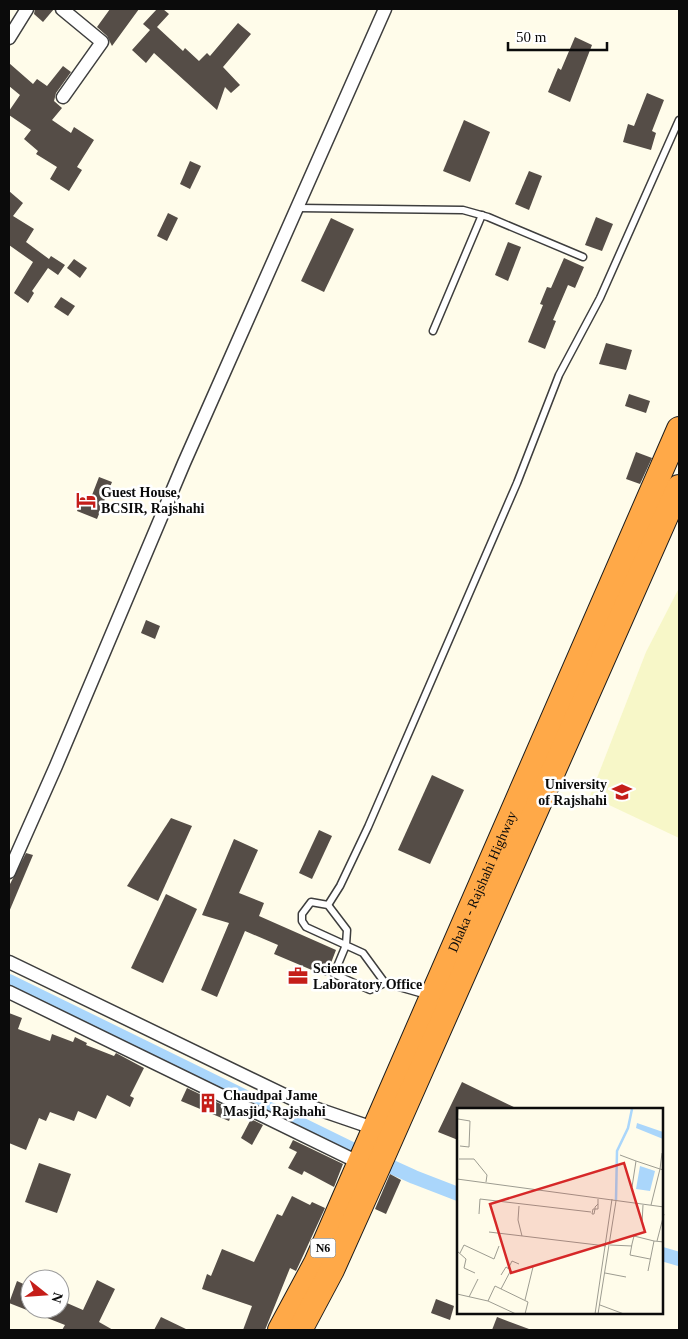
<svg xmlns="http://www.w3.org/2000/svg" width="688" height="1339" font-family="'Times New Roman',serif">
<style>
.farmland{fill:#f7f7c8}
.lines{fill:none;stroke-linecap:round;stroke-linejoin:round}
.canal{stroke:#aad6fb;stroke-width:14}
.building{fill:#554d47}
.lane-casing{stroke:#3e3e3e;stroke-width:9}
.street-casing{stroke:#3e3e3e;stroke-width:15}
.highway-casing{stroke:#1c1c1c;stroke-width:26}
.lane{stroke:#fff;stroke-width:6}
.street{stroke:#fff;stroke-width:12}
.highway{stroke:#ffa948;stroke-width:24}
.labels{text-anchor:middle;stroke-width:5;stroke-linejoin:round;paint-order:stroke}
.shield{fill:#fff;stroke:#545454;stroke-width:1}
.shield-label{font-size:12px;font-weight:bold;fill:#0b0b0b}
.poi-label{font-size:14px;font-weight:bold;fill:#0b0b0b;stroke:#fff;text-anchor:start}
.street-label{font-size:14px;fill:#0b0b0b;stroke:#fff}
.inset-river{fill:none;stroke:#aad6fb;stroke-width:2.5}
.inset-road{fill:none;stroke:#9d9c91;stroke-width:1}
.view{fill:#d62828;fill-opacity:0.15;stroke:#d62828;stroke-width:2.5}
.inset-edge{fill:none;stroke:#0b0b0b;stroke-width:2.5}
</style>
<rect width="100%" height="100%" fill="#fffcea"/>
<path class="farmland" d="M679,588V838L590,796L646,652Z"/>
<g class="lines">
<g class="canal">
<path d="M9,981L352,1149L414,1177L458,1194"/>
<path d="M662,1254L679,1259"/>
</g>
</g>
<g class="building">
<path d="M35,9H54L43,22L34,14Z"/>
<path d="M110,9H139L112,46L107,36L97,27Z"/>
<path d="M157,9H163L169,14L157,27L183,51L185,48L199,61L207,53L210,56L238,23L251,34L223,67L240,85L231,93L225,87L217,110L154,53L146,63L132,50L150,30L143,24Z"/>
<path d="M575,37L592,45L570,102L548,92L558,68L561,70Z"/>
<path d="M9,63L33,84L37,79L47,86L63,66L71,72L56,93L54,101L62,108L52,120L71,133L74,127L94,140L77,167L82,170L69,191L50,179L57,167L36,154L38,151L24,139L31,130L9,115V111L20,95L9,86Z"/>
<path d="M647,93L664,100L652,131L656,133L651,150L623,142L628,124L634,126Z"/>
<path d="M464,120L490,132L470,182L443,171Z"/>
<path d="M190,161L201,166L190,189L180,184Z"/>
<path d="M529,171L542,176L529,210L515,204Z"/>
<path d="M9,191L23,203L13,216L34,229L26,242L49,259L51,256L65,265L58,275L48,268L32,291L34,293L28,303L14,293L33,262L9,245Z"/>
<path d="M168,213L178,218L167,241L157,236Z"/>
<path d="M596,217L613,224L602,251L585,245Z"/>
<path d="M331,218L354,229L324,292L301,281Z"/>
<path d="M508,242L521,247L508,281L495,275Z"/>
<path d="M564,258L584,267L575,288L568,285L553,320L556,321L545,349L528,342L543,305L540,304L547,287L551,288Z"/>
<path d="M74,259L87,268L80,278L67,268Z"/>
<path d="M61,297L75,306L68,316L54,307Z"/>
<path d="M606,343L632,350L626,370L599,364Z"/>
<path d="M629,394L650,401L646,413L625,406Z"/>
<path d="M636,452L652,458L640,484L626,479Z"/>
<path d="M99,477L112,482L97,519L77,511L81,500L89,503Z"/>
<path d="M146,620L160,626L155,639L141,633Z"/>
<path d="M432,775L464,790L430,864L398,850Z"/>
<path d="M171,818L192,826L158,901L127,886Z"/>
<path d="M319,830L332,836L312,879L299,873Z"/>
<path d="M234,839L258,850L239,893L264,903L259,916L336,950L326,976L274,954L278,945L245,931L217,997L201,990L229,923L202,915Z"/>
<path d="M26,853L33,855L9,912V886Z"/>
<path d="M166,894L197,909L163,983L131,968Z"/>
<path d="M9,1013L22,1018L18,1029L50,1041L52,1034L73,1042L75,1037L87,1043L86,1045L114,1056L116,1053L144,1068L130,1096L134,1098L130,1107L107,1095L96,1119L78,1111L74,1121L50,1112L46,1121L39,1118L26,1150L9,1143Z"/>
<path d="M462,1082L518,1109H458V1140L438,1132Z"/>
<path d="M187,1088L233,1110L229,1121L181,1101Z"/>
<path d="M251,1119L263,1125L252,1145L241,1138Z"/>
<path d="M293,1140L343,1164L334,1187L304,1171L302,1175L288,1168L297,1152L289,1148Z"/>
<path d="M39,1163L71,1174L57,1213L25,1202Z"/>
<path d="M390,1174L401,1180L386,1214L375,1209Z"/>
<path d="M292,1196L310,1205L312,1202L325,1208L296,1271L290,1268L265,1330H243L252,1306L202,1289L207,1274L211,1276L222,1249L254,1262L277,1214L282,1216Z"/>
<path d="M97,1280L115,1289L99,1322L113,1330H62L65,1325L9,1303L17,1281L30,1287V1309H60V1300L83,1310Z"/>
<path d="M436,1299L454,1306L450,1320L431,1313Z"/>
<path d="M161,1317L188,1330H154Z"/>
<path d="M497,1317L529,1329V1330H492Z"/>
</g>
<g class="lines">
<defs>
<g id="lane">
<path d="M298,208L463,210L488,217L583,257"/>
<path d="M433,331L482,215"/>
<path d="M328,905L340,886L368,827L517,483L559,375L600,298L679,120"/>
<path d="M385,983L370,990L334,974L346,945L347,930L328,905L311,902L302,914V921L306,927L363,953L385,983L427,995"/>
</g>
<g id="street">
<path d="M62,9L102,42L63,97"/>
<path d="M9,38L27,9"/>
<path d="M9,872L56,766L184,463L385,9"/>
<path d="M9,962L303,1104L379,1130"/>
<path d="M9,992L364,1165"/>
</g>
<g id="highway">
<path id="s1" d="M280,1330L316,1263L679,429"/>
<path d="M300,1330L332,1270L376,1172L679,487"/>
</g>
</defs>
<use href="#lane" class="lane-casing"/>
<use href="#street" class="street-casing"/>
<use href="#highway" class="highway-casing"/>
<use href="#lane" class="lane"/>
<use href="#street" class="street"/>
<use href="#highway" class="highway"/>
</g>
<defs>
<symbol id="hotel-bare" viewBox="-9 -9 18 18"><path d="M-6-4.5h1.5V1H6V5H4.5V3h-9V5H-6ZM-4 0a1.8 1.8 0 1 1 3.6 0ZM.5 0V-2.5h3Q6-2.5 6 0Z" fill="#c51e19" stroke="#fff" stroke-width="2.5" paint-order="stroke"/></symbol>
<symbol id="university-bare" viewBox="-9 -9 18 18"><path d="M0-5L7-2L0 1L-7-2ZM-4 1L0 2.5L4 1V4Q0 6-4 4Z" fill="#c51e19" stroke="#fff" stroke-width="2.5" paint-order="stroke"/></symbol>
<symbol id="office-bare" viewBox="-9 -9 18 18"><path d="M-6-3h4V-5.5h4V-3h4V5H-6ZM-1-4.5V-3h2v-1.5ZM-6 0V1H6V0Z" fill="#c51e19" stroke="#fff" stroke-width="2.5" paint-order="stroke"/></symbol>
<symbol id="building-bare" viewBox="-9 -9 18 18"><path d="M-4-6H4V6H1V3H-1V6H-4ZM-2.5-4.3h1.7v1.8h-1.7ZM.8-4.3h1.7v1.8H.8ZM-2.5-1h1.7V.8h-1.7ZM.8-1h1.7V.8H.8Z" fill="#c51e19" stroke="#fff" stroke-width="2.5" paint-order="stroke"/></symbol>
</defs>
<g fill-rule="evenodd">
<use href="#hotel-bare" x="72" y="486" width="28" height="28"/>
<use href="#university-bare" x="608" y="778" width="28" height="28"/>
<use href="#office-bare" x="284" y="962" width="28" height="28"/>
<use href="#building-bare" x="194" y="1089" width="28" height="28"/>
</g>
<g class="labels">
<rect class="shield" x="310.5" y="1238.5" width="25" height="19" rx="4"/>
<g class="shield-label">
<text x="323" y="1252">N6</text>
</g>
<g class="poi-label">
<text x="101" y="497">Guest House,<tspan x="101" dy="16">BCSIR, Rajshahi</tspan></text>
<text x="607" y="789" text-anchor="end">University<tspan x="607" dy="16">of Rajshahi</tspan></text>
<text x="313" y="973">Science<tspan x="313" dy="16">Laboratory Office</tspan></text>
<text x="223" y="1100">Chaudpai Jame<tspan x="223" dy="16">Masjid, Rajshahi</tspan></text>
</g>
<g class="street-label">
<text dy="5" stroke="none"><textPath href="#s1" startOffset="492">Dhaka - Rajshahi Highway</textPath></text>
</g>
</g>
<g transform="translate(457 1108)">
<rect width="206" height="206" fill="#fffcea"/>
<path d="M180,15L206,24V31L179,20ZM183,58L198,63L193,83L179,81Z" fill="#aad6fb"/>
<path class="inset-river" d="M159,92L160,43L171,20L175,1"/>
<path class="inset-road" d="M1,11L13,13L12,39L3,38M0,23L1,1M163,47L179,53M2,51H17L30,67L29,74M0,71L207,99M175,79L179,53L203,61L205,45M141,91V96L138,99V101L137,106H135L136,101H141V96M194,97L203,61L207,62M62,98L61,112L65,128M22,106L23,91L134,104M185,115L186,97M32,124L149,138M200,133L207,106M153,137L175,138M0,143L9,151L7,160L18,165M3,145L7,137L37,151L42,138M193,151L173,147L175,136L177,128L197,133M51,161L55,153L62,156M191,163L197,133L207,134M148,165L169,169M44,181L54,162L49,159L44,167M0,186L31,193L59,206M12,189L21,171M68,192L76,159M31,193L38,178L71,194L68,206M143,197L167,206M138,206L155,91M141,206L159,93"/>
<path class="view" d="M167,55L188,124L54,165L33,96Z"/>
<rect width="206" height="206" class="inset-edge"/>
</g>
<rect width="688" height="1339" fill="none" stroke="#0b0b0b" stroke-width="20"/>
<g transform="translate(45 1294) rotate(107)"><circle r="24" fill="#ffffff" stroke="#9d9d9d"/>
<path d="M0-4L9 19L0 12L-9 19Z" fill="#c51e19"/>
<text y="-8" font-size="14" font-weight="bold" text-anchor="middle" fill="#0b0b0b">N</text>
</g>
<path d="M508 42v8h99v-8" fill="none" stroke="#0b0b0b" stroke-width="2.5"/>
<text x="516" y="42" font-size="15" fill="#0b0b0b" stroke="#ffffff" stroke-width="4" paint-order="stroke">50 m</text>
</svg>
